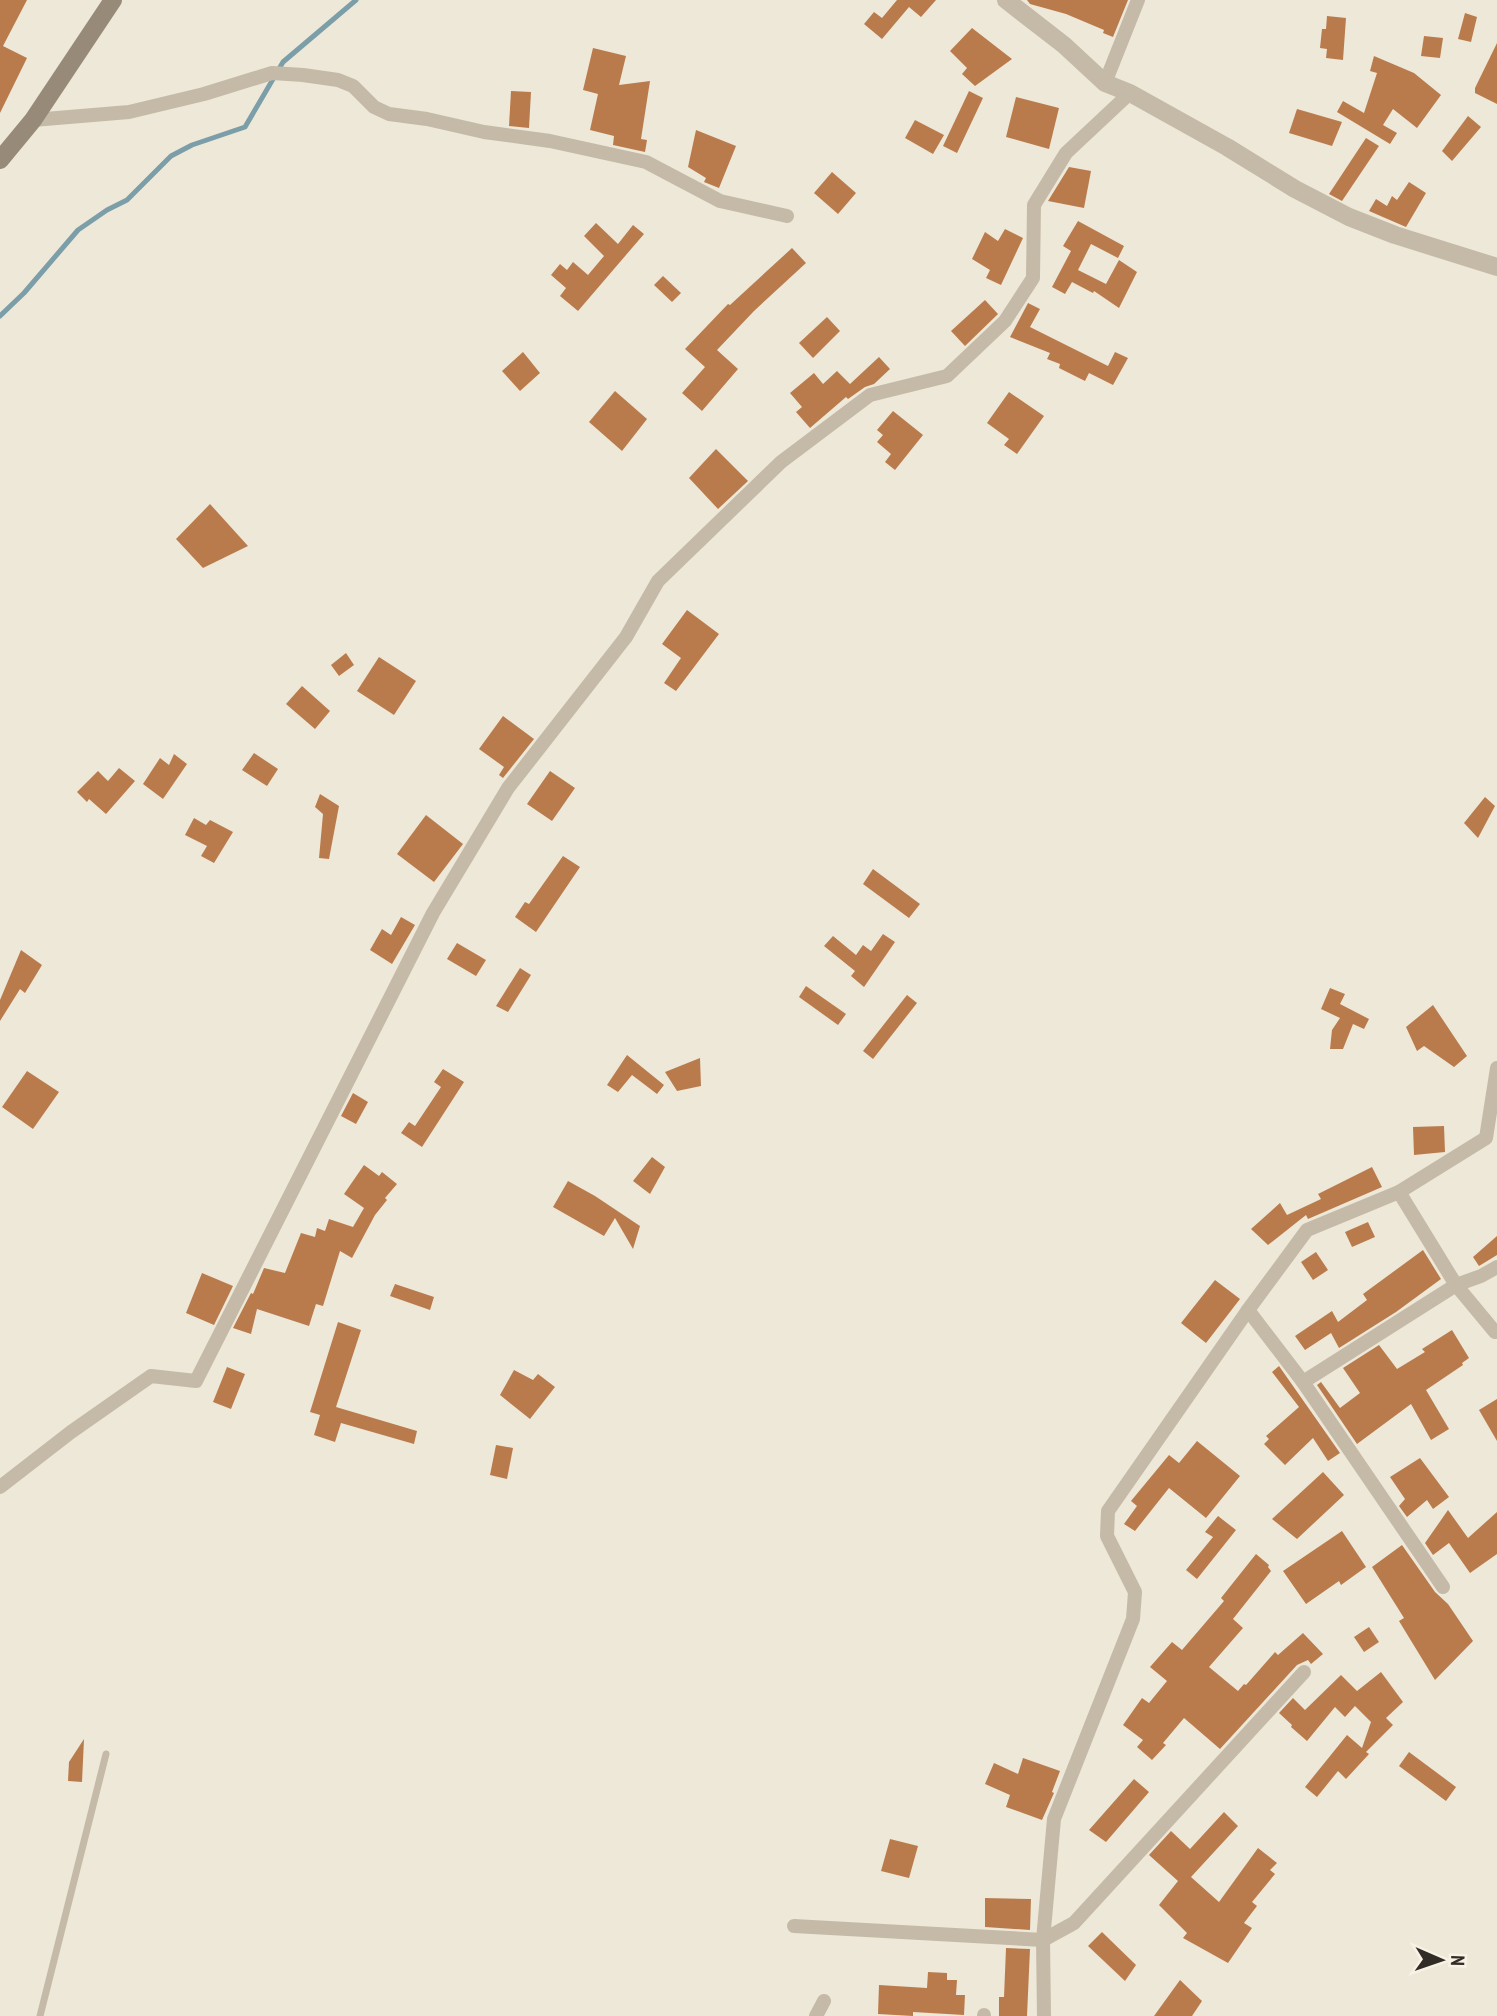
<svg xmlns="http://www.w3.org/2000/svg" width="1497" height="2016" font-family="'PT Sans Narrow',sans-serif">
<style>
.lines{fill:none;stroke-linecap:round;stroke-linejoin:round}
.stream{stroke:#7b9ea8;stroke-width:5}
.building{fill:#ba7b4c}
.service{stroke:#c5baa7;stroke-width:7}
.minor{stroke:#c5baa7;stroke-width:14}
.tertiary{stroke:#c5baa7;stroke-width:18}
.secondary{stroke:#988a78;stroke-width:18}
</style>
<rect width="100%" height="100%" fill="#eee8d9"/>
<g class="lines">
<path class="stream" d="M0,316L24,293L78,230L107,210L127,200L171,156L192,145L245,127L283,62L356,0"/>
</g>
<g class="building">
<path d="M0,0H27L3,46L27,58L0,113Z"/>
<path d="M897,0H936L921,17L909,7L882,39L864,24L874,12L882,18Z"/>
<path d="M1027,0H1128L1113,37L1103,33L1104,30L1066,14L1030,4Z"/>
<path d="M1465,13L1477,17L1471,42L1458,39Z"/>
<path d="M1327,16L1346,18L1343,60L1326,58L1327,49L1320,48L1322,29H1326Z"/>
<path d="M972,28L1012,59L975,86L962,74L967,68L950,51Z"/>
<path d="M1424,36L1443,38L1440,58L1421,56Z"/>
<path d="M1497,43V104L1475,93V88Z"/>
<path d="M593,48L626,56L619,85L650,81L641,139L647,140L645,152L613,145L614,136L590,130L598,94L583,90Z"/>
<path d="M1374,56L1414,73L1441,95L1417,128L1393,109L1383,125L1397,133L1390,144L1337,112L1343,101L1364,113L1377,73L1370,71Z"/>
<path d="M511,91L531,92L529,128L509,126Z"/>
<path d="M969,91L983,98L957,153L943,146Z"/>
<path d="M1016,97L1059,108L1049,149L1006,137Z"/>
<path d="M1297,109L1342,122L1332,146L1289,133Z"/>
<path d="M1468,116L1481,127L1452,161L1442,151Z"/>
<path d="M915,120L944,135L933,154L905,138Z"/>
<path d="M696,130L736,146L719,188L704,182L706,178L688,167Z"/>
<path d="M1366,138L1379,146L1342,201L1329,194Z"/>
<path d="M1069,167L1091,171L1084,208L1048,201Z"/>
<path d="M832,172L856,193L838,214L814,193Z"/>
<path d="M1409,182L1426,193L1406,227L1369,211L1376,199L1387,206L1392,196L1397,200Z"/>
<path d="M1078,221L1124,246L1118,258L1091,244L1078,270L1106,284L1119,260L1137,272L1119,308L1094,291L1093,293L1072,282L1065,294L1052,287L1071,251L1063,246Z"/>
<path d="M596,223L618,244L633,225L644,234L578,311L560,296L566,288L551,275L560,264L567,270L573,262L588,275L604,256L584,236Z"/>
<path d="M1005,229L1023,238L1001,285L986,278L990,270L972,259L985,232L998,241Z"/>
<path d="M792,248L806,263L754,311L717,350L738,369L702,411L682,393L705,367L685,349L728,304L730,305Z"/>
<path d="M663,276L681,293L672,302L654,285Z"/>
<path d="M985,300L998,314L965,346L951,331Z"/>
<path d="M1028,303L1040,309L1030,327L1108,366L1115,352L1128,358L1113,385L1089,373L1085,381L1059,368L1060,364L1047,359L1050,353L1010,337Z"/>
<path d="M827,317L840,331L813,358L799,343Z"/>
<path d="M523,352L540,373L520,391L502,371Z"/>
<path d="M879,357L890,369L874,384L865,387L848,399L846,397L810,428L796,412L802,407L790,393L814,373L823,384L837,371L850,384Z"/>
<path d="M615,391L647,419L622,451L589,422Z"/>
<path d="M1009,392L1044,416L1017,454L1004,445L1009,439L987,423Z"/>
<path d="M893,411L923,435L895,470L885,462L891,454L877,442L883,435L877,430Z"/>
<path d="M716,449L748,481L718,509L689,478Z"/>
<path d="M210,504L248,546L203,568L176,539Z"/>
<path d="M687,610L719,634L676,691L664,683L681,658L662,644Z"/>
<path d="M346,653L354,665L339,676L331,665Z"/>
<path d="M379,657L416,681L394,715L357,691Z"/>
<path d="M302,686L330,711L315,729L286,704Z"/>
<path d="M503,716L534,739L503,778L499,775L504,767L479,749Z"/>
<path d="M254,753L278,769L267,786L242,770Z"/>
<path d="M174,754L187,764L163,799L143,784L160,758L169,765Z"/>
<path d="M119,768L135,781L106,814L89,799L87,802L77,792L98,771L108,781Z"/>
<path d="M550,771L575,788L552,821L527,804Z"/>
<path d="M320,794L339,806L329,859L319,858L323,814L315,807Z"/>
<path d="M1485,797L1495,806L1478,838L1464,823Z"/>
<path d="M426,815L463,844L434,882L397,854Z"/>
<path d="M194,818L206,825L210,820L233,832L214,863L201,856L207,846L185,835Z"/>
<path d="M563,856L580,867L536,932L515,917L525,902L529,904Z"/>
<path d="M873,869L920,904L909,918L863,884Z"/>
<path d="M401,917L415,925L392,964L370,950L382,929L391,935Z"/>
<path d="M883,934L895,942L864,987L851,976L855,971L824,946L833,936L856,955L863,945L871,951Z"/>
<path d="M457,943L486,960L476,976L447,959Z"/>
<path d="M21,950L42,965L25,993L20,989L0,1021V1000Z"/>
<path d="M520,968L531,975L508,1012L496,1006Z"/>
<path d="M806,986L846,1014L838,1025L799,997Z"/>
<path d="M1330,988L1345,994L1340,1004L1369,1019L1364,1029L1353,1024L1343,1049H1330L1332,1030L1340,1018L1321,1009Z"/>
<path d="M907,995L917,1003L873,1059L863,1051Z"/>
<path d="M1433,1005L1467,1056L1454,1067L1424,1046L1417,1051L1406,1027Z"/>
<path d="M627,1055L664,1085L657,1094L632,1075L618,1092L607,1085Z"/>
<path d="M700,1058L701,1086L677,1091L665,1072Z"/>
<path d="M443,1069L464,1082L422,1147L401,1133L409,1122L415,1126L441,1087L434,1082Z"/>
<path d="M27,1071L59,1092L33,1129L2,1107Z"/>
<path d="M353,1093L368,1102L356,1124L341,1116Z"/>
<path d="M1444,1126L1445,1152L1414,1155L1413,1127Z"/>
<path d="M652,1157L665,1167L650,1194L633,1181Z"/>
<path d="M364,1165L379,1176L382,1172L397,1184L385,1198L387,1200L375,1215L352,1258L340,1251L323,1306L316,1304L309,1326L257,1309L251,1334L233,1328L251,1293L253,1294L264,1268L285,1273L301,1233L315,1237L317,1228L325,1231L329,1219L353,1227L364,1208L344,1194Z"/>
<path d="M1372,1167L1382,1187L1308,1219L1306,1215L1268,1245L1251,1229L1280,1203L1287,1215L1321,1199L1318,1194Z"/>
<path d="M568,1181L595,1196L640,1226L633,1249L615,1218L604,1236L553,1207Z"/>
<path d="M1368,1222L1375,1237L1352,1247L1345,1232Z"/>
<path d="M1497,1236V1255L1479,1266L1473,1257Z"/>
<path d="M1423,1250L1441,1279L1396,1312L1339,1348L1331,1333L1305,1350L1295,1336L1332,1311L1338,1322L1367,1300L1363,1294Z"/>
<path d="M1316,1252L1328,1270L1313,1280L1301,1262Z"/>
<path d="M202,1273L233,1286L214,1325L186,1313Z"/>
<path d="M1215,1280L1240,1299L1206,1343L1181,1323Z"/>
<path d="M395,1284L434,1297L430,1310L390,1296Z"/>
<path d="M338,1322L361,1330L336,1407L417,1431L414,1444L341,1423L335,1442L314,1435L320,1415L310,1412Z"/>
<path d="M1452,1330L1469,1358L1462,1363L1463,1365L1426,1390L1449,1429L1431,1440L1411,1404L1357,1444L1317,1385L1321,1382L1340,1408L1360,1393L1343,1368L1379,1345L1397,1369L1425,1352L1422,1349Z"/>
<path d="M1279,1366L1340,1453L1328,1461L1313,1438L1285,1465L1264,1444L1269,1439L1266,1436L1299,1407L1272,1372Z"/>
<path d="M227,1367L245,1374L231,1409L213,1402Z"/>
<path d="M514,1370L533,1380L538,1374L555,1387L530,1419L500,1395Z"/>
<path d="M1497,1399V1441L1479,1410Z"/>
<path d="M1197,1441L1240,1476L1206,1518L1169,1488L1135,1531L1124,1524L1137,1506L1131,1501L1169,1455L1179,1463Z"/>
<path d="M496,1445L513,1448L507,1479L490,1475Z"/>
<path d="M1420,1458L1449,1497L1433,1509L1427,1500L1407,1517L1399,1506L1405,1499L1390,1477Z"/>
<path d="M1323,1472L1344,1495L1297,1539L1272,1519Z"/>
<path d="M1448,1510L1468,1538L1497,1512V1554L1470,1573L1449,1543L1433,1555L1425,1543Z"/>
<path d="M1218,1516L1236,1530L1197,1579L1186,1570L1213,1537L1205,1532Z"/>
<path d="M1342,1531L1366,1567L1341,1585L1339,1581L1306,1604L1283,1571Z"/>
<path d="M1402,1545L1435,1592L1448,1604L1473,1641L1435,1680L1399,1621L1404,1618L1372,1567Z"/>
<path d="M1256,1554L1269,1565L1268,1567L1271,1571L1233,1619L1243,1628L1209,1667L1238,1691L1244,1684L1246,1685L1275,1652L1278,1655L1303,1633L1323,1654L1311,1664L1308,1660L1297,1665L1220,1749L1184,1718L1163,1743L1166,1745L1152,1760L1137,1747L1143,1740L1123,1725L1142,1698L1149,1703L1167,1681L1150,1667L1172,1642L1182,1650L1224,1601L1221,1598Z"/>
<path d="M1369,1627L1379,1642L1364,1652L1354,1637Z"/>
<path d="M1381,1672L1403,1702L1386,1718L1393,1725L1366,1752L1369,1754L1346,1779L1338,1771L1317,1797L1305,1787L1347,1735L1362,1748L1371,1722L1355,1706L1345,1717L1335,1707L1307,1741L1291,1727L1292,1725L1279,1713L1293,1698L1305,1710L1341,1675L1357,1691Z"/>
<path d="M84,1739L82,1782L68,1781L69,1762Z"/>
<path d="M1409,1752L1456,1787L1446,1801L1399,1766Z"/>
<path d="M1023,1758L1060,1771L1052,1792L1054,1793L1042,1820L1006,1807L1010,1795L985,1784L994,1763L1018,1774Z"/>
<path d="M1134,1779L1149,1792L1106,1842L1089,1830Z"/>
<path d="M1224,1812L1238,1826L1191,1877L1219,1902L1258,1848L1277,1863L1270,1870L1275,1874L1252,1902L1257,1906L1244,1923L1252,1928L1228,1963L1183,1938L1187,1933L1159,1905L1178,1881L1149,1855L1171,1831L1190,1849Z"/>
<path d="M890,1839L918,1846L909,1878L881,1871Z"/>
<path d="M985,1898L1031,1899L1030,1930L985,1927Z"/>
<path d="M1102,1932L1136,1965L1125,1981L1088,1946Z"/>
<path d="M1006,1948L1030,1949L1027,2016H999V1997H1004Z"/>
<path d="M928,1972L947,1973V1980H957L956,1995H965L964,2015L913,2012V2016L878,2014L879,1985L927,1988Z"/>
<path d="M1180,1980L1202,2001L1192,2016H1154Z"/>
</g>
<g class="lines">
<path class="service" d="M40,2016L106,1754"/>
<g class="minor">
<path d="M1105,83L1138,0"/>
<path d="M33,120L129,112L204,94L272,73L303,75L338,80L353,86L374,107L389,114L427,119L484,132L550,141L646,162L720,201L787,216"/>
<path d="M1399,1192L1456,1285L1495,1332"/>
<path d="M1248,1310L1303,1382L1443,1587"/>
<path d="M1303,1382L1456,1285L1481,1276L1497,1267"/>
<path d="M0,1487L71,1432L151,1376L196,1381L433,913L508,788L626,637L658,581L781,462L870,395L947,376L1005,321L1033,278L1034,205L1066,153L1130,93"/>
<path d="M794,1926L1043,1940L1074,1923L1304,1672"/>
<path d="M816,2016L824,2001"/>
<path d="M984,2016V2015"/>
<path d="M1044,2016L1043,1940L1054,1819L1133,1619L1135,1592L1107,1536L1108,1511L1248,1310L1307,1230L1399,1192L1486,1138L1497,1068"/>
</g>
<path class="tertiary" d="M1006,0L1064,45L1105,83L1130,93L1227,147L1295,189L1349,217L1395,235L1497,267"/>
<path class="secondary" d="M0,160L33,120L113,0"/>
</g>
<g transform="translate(1441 1960) rotate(92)" stroke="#f7f2e5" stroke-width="5" paint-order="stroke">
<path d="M0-5L12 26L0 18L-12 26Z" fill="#322c26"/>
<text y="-10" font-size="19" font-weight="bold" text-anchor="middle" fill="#322c26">N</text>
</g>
</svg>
